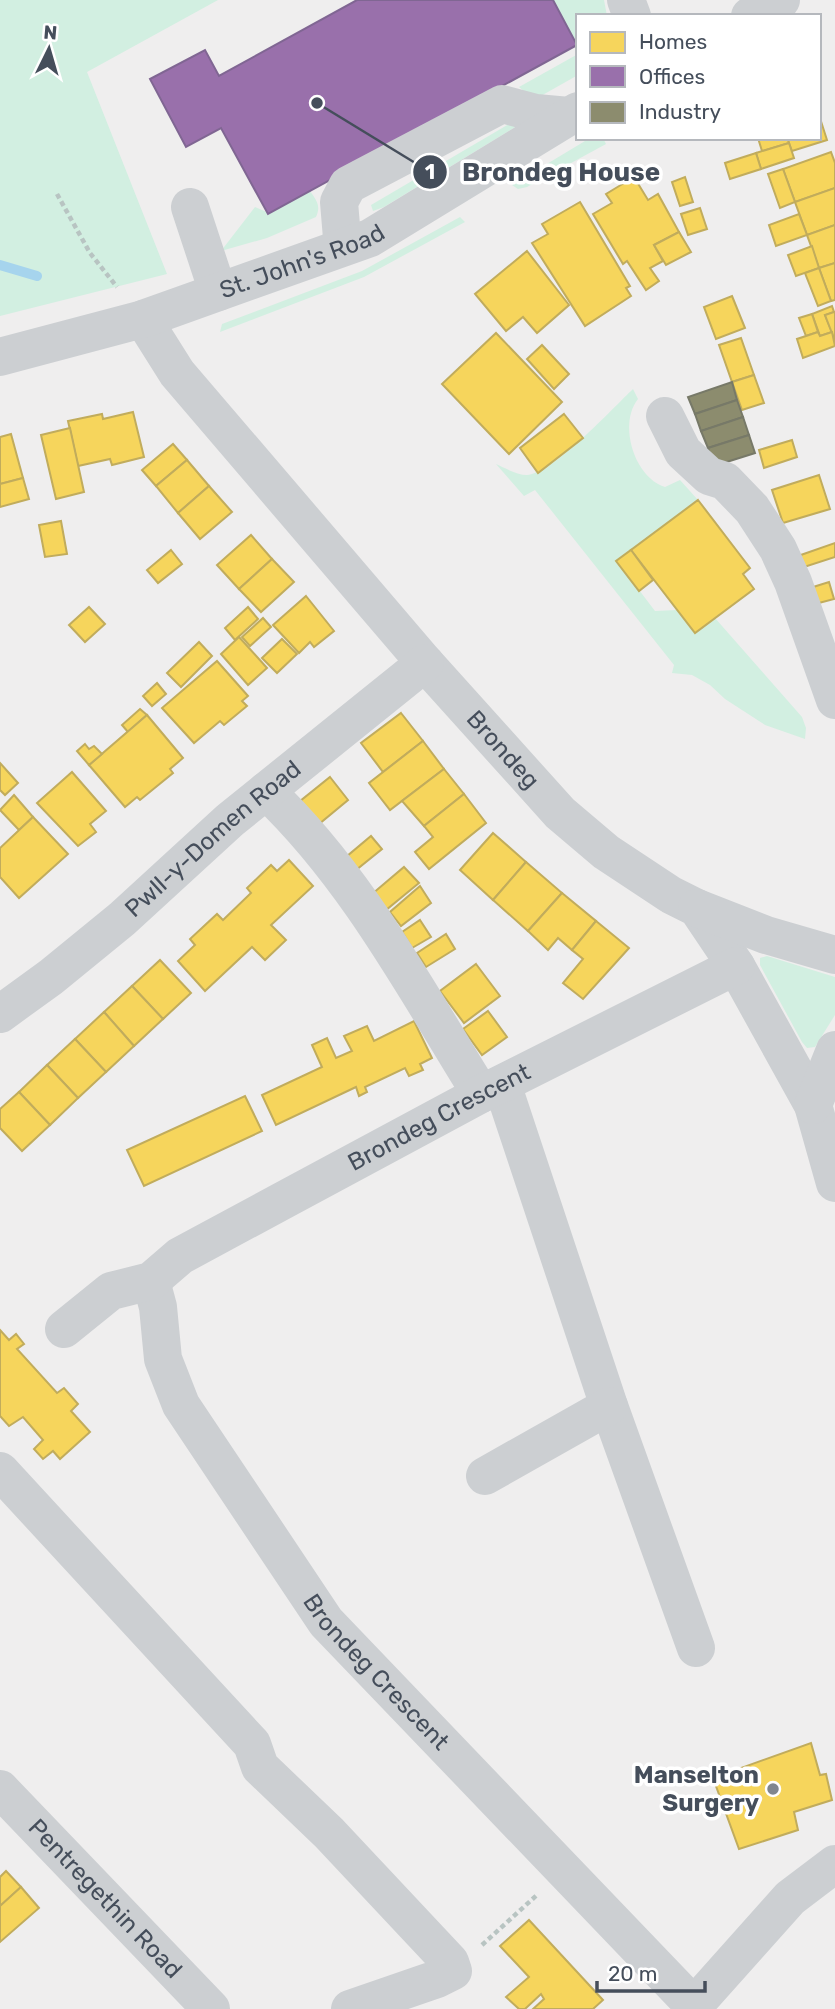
<svg xmlns="http://www.w3.org/2000/svg" width="835" height="2009" font-family="Rubik,sans-serif">
<style>
.green{fill:#d2efe1}
.homes{fill:#f6d55c;stroke:#c1ac5c;stroke-width:2}
.offices{fill:#9970ab;stroke:#806693;stroke-width:2}
.industry{fill:#8c8c6e;stroke:#777968;stroke-width:2}
.lines{fill:none;stroke-linecap:round;stroke-linejoin:round}
.stream{stroke:#a6d4ed;stroke-width:10}
.path{stroke:#b8c4c2;stroke-width:4.5;stroke-dasharray:5 3.5;stroke-linecap:butt}
.minor{stroke:#cccfd2;stroke-width:38}
.poi-dot{fill:#80868e;stroke:#fff;stroke-width:2.5}
.labels{text-anchor:middle;stroke-width:7;stroke-linejoin:round;paint-order:stroke}
.street-label{font-size:24px;fill:#454e5b;stroke:#fff}
.poi-label{font-size:24px;font-weight:bold;fill:#454e5b;stroke:#fff;text-anchor:end}
.leader{fill:none;stroke:#454e5b;stroke-width:2.5}
.callout-dot{fill:#454e5b;stroke:#fff;stroke-width:2.5}
.mark-label{font-size:21px;text-anchor:middle;font-weight:bold;fill:#fff}
.callout-label{font-size:26px;text-anchor:middle;font-weight:bold;fill:#454e5b;stroke:#fff;stroke-width:7;stroke-linejoin:round;paint-order:stroke}
</style>
<rect width="100%" height="100%" fill="#efeeee"/>
<g class="green">
<path d="M0,0H218L87,72L167,274L0,316Z"/>
<path d="M553,0H604L607,16H578V46Z"/>
<path d="M578,54V75L539,97L529,95L519,87Z"/>
<path d="M509,124L517,126L384,207L373,211L371,205Z"/>
<path d="M590,138H603L606,144L527,187L518,189L512,185Z"/>
<path d="M310,191C317,201 321,206 316,217L267,238L221,251L255,207L269,213Z"/>
<path d="M460,217L465,222L364,277L220,332L222,324L362,271Z"/>
<path d="M633,389L638,399C618,424 634,477 665,487L680,480L698,500L617,561L655,611L677,610L695,633L715,618L802,717L806,728L805,739L765,725L725,699L710,685L692,675L672,673L674,665L535,490L524,496L496,464C505,468 517,475 527,475C552,474 613,408 633,389Z"/>
<path d="M767,956L835,977V1015L815,1047L807,1048L802,1042L760,965V958Z"/>
</g>
<g class="homes">
<path d="M819,115L827,140L792,151L787,138H819Z"/>
<path d="M758,138H787L789,143L762,151Z"/>
<path d="M789,143L794,158L761,169L756,153Z"/>
<path d="M831,152L835,163V188L795,202L783,169Z"/>
<path d="M756,153L761,169L730,179L725,163Z"/>
<path d="M783,169L795,202L780,208L768,174Z"/>
<path d="M634,177L648,200L658,194L679,232L654,245L663,261L650,268L659,281L646,290L627,261L623,264L593,214L612,203L606,194Z"/>
<path d="M685,177L693,202L680,206L672,182Z"/>
<path d="M835,188V225L807,235L795,202Z"/>
<path d="M580,202L630,286L626,288L631,296L585,326L532,243L548,234L542,224Z"/>
<path d="M700,208L707,229L688,235L681,214Z"/>
<path d="M799,214L807,235L776,246L769,225Z"/>
<path d="M835,225V263L819,268L807,235Z"/>
<path d="M679,232L691,252L666,265L654,245Z"/>
<path d="M812,246L819,268L796,276L788,255Z"/>
<path d="M527,251L569,305L537,333L523,317L506,331L475,294Z"/>
<path d="M835,263V300L831,301L819,268Z"/>
<path d="M819,268L831,301L818,306L805,273Z"/>
<path d="M732,296L745,328L716,339L704,307Z"/>
<path d="M832,306L834,312L825,315L832,332L820,336L812,314Z"/>
<path d="M834,312H835V341L825,315Z"/>
<path d="M812,314L818,332L806,336L799,318Z"/>
<path d="M818,332L820,336L832,332L835,346L803,358L797,339Z"/>
<path d="M496,333L562,402L509,454L442,384Z"/>
<path d="M741,338L754,375L732,382L719,345Z"/>
<path d="M542,345L569,374L554,389L527,359Z"/>
<path d="M754,375L764,403L742,410L732,382Z"/>
<path d="M133,412L144,457L112,465L110,459L78,466L68,421L102,414L103,419Z"/>
<path d="M564,414L583,438L538,473L520,448Z"/>
<path d="M70,428L84,492L56,499L41,435Z"/>
<path d="M11,434L23,478L0,484V437Z"/>
<path d="M792,440L797,457L764,468L759,450Z"/>
<path d="M173,444L187,460L156,486L142,470Z"/>
<path d="M187,460L209,486L178,513L156,486Z"/>
<path d="M819,475L830,509L783,523L772,490Z"/>
<path d="M23,478L29,499L0,507V484Z"/>
<path d="M209,486L232,512L200,539L178,513Z"/>
<path d="M698,500L750,568L743,574L754,589L695,633L631,550Z"/>
<path d="M61,521L67,554L45,557L39,525Z"/>
<path d="M251,535L272,559L239,589L217,565Z"/>
<path d="M835,543V557L801,568L798,556Z"/>
<path d="M171,550L182,564L158,583L147,570Z"/>
<path d="M631,550L653,580L639,591L616,561Z"/>
<path d="M272,559L294,582L261,612L239,589Z"/>
<path d="M829,582L834,599L815,604L810,588Z"/>
<path d="M306,596L334,631L314,647L310,642L299,653L273,625Z"/>
<path d="M89,607L105,624L85,642L69,625Z"/>
<path d="M248,607L258,619L235,640L225,628Z"/>
<path d="M263,618L271,627L250,646L242,637Z"/>
<path d="M239,637L267,668L248,685L221,654Z"/>
<path d="M282,639L297,654L277,673L262,658Z"/>
<path d="M199,642L212,656L181,687L167,673Z"/>
<path d="M217,661L248,696L242,701L247,706L224,725L220,721L194,743L162,708Z"/>
<path d="M157,683L166,694L152,706L143,696Z"/>
<path d="M140,709L147,715L128,732L122,725Z"/>
<path d="M401,713L423,741L383,772L361,743Z"/>
<path d="M147,715L183,758L170,769L173,773L140,800L137,797L125,807L89,765Z"/>
<path d="M423,741L444,769L390,810L369,783Z"/>
<path d="M85,744L89,749L94,746L102,754L89,765L77,751Z"/>
<path d="M0,763L18,783L5,795L0,790Z"/>
<path d="M444,769L464,794L424,826L402,801Z"/>
<path d="M72,772L106,811L90,824L96,832L78,846L37,803Z"/>
<path d="M330,777L348,800L313,829L294,806Z"/>
<path d="M464,794L486,823L429,869L415,852L433,837L424,826Z"/>
<path d="M14,795L33,817L19,830L0,810Z"/>
<path d="M33,817L68,854L19,898L0,877V848Z"/>
<path d="M493,833L526,862L493,900L460,870Z"/>
<path d="M371,836L382,849L356,870L346,857Z"/>
<path d="M289,860L313,886L271,925L286,940L265,960L252,947L205,991L178,961L195,945L190,939L217,914L223,920L251,893L247,888L271,865L277,871Z"/>
<path d="M526,862L562,893L528,931L493,900Z"/>
<path d="M404,867L419,883L386,910L372,894Z"/>
<path d="M420,886L431,903L401,926L390,912Z"/>
<path d="M562,893L596,921L572,950L558,938L548,950L528,931Z"/>
<path d="M420,920L431,937L412,948L402,932Z"/>
<path d="M596,921L629,948L583,999L563,983L583,959L572,950Z"/>
<path d="M446,934L455,949L426,967L417,953Z"/>
<path d="M160,960L191,993L163,1019L132,986Z"/>
<path d="M476,964L500,996L464,1023L440,991Z"/>
<path d="M132,986L163,1019L134,1046L104,1012Z"/>
<path d="M488,1011L507,1037L482,1055L463,1029Z"/>
<path d="M104,1012L134,1046L106,1072L75,1039Z"/>
<path d="M414,1021L432,1058L420,1064L423,1070L409,1076L405,1068L365,1087L367,1092L359,1096L356,1087L276,1125L262,1095L322,1067L312,1045L327,1038L336,1058L352,1051L344,1036L367,1026L374,1041Z"/>
<path d="M75,1039L106,1072L78,1098L47,1065Z"/>
<path d="M47,1065L78,1098L50,1125L19,1092Z"/>
<path d="M19,1092L50,1125L22,1151L0,1128V1109Z"/>
<path d="M245,1096L262,1131L144,1186L127,1150Z"/>
<path d="M0,1330L9,1340L16,1334L24,1344L17,1349L57,1393L64,1388L78,1404L71,1411L90,1432L60,1459L53,1451L43,1459L34,1449L43,1440L23,1417L9,1426L0,1416Z"/>
<path d="M811,1743L820,1775L826,1774L832,1800L794,1812L798,1830L739,1849L713,1778Z"/>
<path d="M6,1871L21,1887L0,1906V1877Z"/>
<path d="M21,1887L39,1908L0,1942V1906Z"/>
<path d="M529,1920L603,2000L593,2009H533L544,1999L541,1994L525,2009H519L506,1997L529,1977L500,1946Z"/>
</g>
<path class="offices" d="M357,0H553L577,45L268,214L221,128L186,147L150,79L205,50L219,76Z"/>
<g class="industry">
<path d="M732,382L737,400L695,414L688,397Z"/>
<path d="M737,400L743,417L701,431L695,414Z"/>
<path d="M743,417L749,435L708,448L701,431Z"/>
<path d="M749,435L755,453L714,466L708,448Z"/>
</g>
<g class="lines">
<path class="stream" d="M0,265L37,276"/>
<g class="path">
<path d="M57,194L90,253L117,287"/>
<path d="M482,1945L538,1894"/>
</g>
<g class="minor">
<path d="M626,0L632,16"/>
<path d="M750,16L781,0"/>
<path d="M190,207L218,292"/>
<path d="M339,248L342,238L339,202L348,185L502,104L536,113L569,116"/>
<path id="s1" d="M143,319L177,373L425,663L560,813L606,852L671,895L697,908L736,966L813,1105L835,1183"/>
<path id="s2" d="M0,357L143,319L370,238L578,111"/>
<path d="M665,416L683,452L709,476L725,481L752,509L778,549L793,582L835,700"/>
<path d="M266,791C356,876 416,990 481,1094"/>
<path d="M697,908L766,935L835,955"/>
<path id="s3" d="M0,1014L51,977L122,919L230,820L425,663"/>
<path d="M502,1084L609,1406L696,1648"/>
<path d="M813,1105L835,1050"/>
<path id="s4" d="M151,1281L158,1307L163,1359L181,1405L326,1622L694,2006"/>
<path id="s5" d="M64,1329L111,1291L151,1281L180,1256L282,1201L481,1094L736,966"/>
<path d="M0,1471L252,1744L260,1767L329,1833L450,1962L453,1971L437,1979L350,2009"/>
<path d="M485,1476L609,1406"/>
<path id="s6" d="M0,1789L211,2009"/>
<path d="M691,2009L790,1898L835,1864"/>
</g>
</g>
<circle class="poi-dot" cx="773" cy="1789" r="7"/>
<g class="labels">
<g class="street-label">
<text dy="8" stroke="none"><textPath href="#s2" startOffset="317">St. John's Road</textPath></text>
<text dy="8" stroke="none"><textPath href="#s1" startOffset="562">Brondeg</textPath></text>
<text dy="8" stroke="none"><textPath href="#s3" startOffset="276">Pwll-y-Domen Road</textPath></text>
<text dy="8" stroke="none"><textPath href="#s5" startOffset="434">Brondeg Crescent</textPath></text>
<text dy="8" stroke="none"><textPath href="#s4" startOffset="460">Brondeg Crescent</textPath></text>
<text dy="8" stroke="none"><textPath href="#s6" startOffset="152">Pentregethin Road</textPath></text>
</g>
<g class="poi-label">
<text x="759" y="1783">Manselton<tspan x="759" dy="28">Surgery</tspan></text>
</g>
</g>
<path class="leader" d="M317 103L430 172"/>
<g class="callout-dot">
<circle cx="317" cy="103" r="7"/>
<circle cx="430" cy="172" r="18"/>
</g>
<g class="mark-label">
<text x="430" y="179">1</text>
</g>
<g class="callout-label">
<text x="561" y="181">Brondeg House</text>
</g>
<rect x="576" y="14" width="245" height="126" fill="#ffffff" stroke="#b5b8bd" stroke-width="2"/>
<rect x="590" y="32" width="35" height="21" fill="#f6d55c" stroke="#b5b8bd" stroke-width="2"/>
<text x="639" y="49" font-size="21" fill="#454e5b">Homes</text>
<rect x="590" y="66" width="35" height="21" fill="#9970ab" stroke="#b5b8bd" stroke-width="2"/>
<text x="639" y="84" font-size="21" fill="#454e5b">Offices</text>
<rect x="590" y="102" width="35" height="21" fill="#8c8c6e" stroke="#b5b8bd" stroke-width="2"/>
<text x="639" y="119" font-size="21" fill="#454e5b">Industry</text>
<g transform="translate(49 49) rotate(5)" stroke="#ffffff" stroke-width="5" paint-order="stroke">
<path d="M0-5L12 26L0 18L-12 26Z" fill="#454e5b"/>
<text y="-10" font-size="19" font-weight="bold" text-anchor="middle" fill="#454e5b">N</text>
</g>
<path d="M597 1981v10h108v-10" fill="none" stroke="#454e5b" stroke-width="3.5"/>
<text x="608" y="1981" font-size="21" fill="#454e5b" stroke="#ffffff" stroke-width="5" paint-order="stroke">20 m</text>
</svg>
